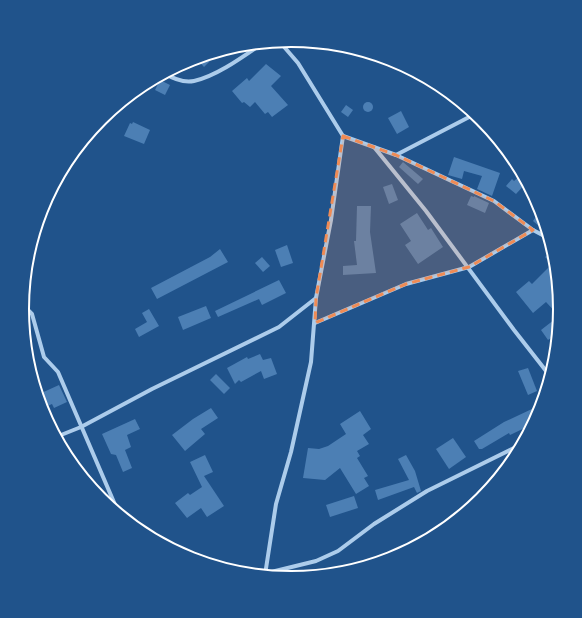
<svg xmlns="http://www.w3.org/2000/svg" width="582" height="618" font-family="Inter,sans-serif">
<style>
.building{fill:#4c7fb4}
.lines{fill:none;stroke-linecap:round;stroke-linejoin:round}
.minor{stroke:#accceb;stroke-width:4}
.marked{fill:#ef8b55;fill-opacity:0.2;stroke:#ef8b55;stroke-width:3;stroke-dasharray:8 5;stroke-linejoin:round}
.rim{fill:none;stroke:#fff;stroke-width:2}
</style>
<rect width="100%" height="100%" fill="#20538b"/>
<g class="building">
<path d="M221,50L204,67L196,58L198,57Z"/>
<path d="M266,64L281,76L271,86L288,105L272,117L268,112L265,114L255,102L250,107L244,102L242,103L232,91L247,78L249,81Z"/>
<path d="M160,80L170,85L165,95L155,90Z"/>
<circle cx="368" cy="107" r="5"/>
<path d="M346,105L353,110L348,117L341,112Z"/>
<path d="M401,111L409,127L397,134L388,118Z"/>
<path d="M133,122L150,130L144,144L124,136L130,123L132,124Z"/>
<path d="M454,157L500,173L492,196L477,189L482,176L464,171L462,179L448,175Z"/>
<path d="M403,162L423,179L418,184L399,167Z"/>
<path d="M522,174L527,182L516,194L506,186L512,179L514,181Z"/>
<path d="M392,184L398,200L389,204L383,187Z"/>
<path d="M471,196L474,197V196L489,203L485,213L467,205Z"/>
<path d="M357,206H371L370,232L376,273L343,275V266L357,265L354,241H356Z"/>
<path d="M417,213L428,230L431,228L443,247L418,264L405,245L411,241L400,224Z"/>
<path d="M538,214L543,218L548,234L533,221Z"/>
<path d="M287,245L293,263L281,267L275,250Z"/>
<path d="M220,249L228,262L157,299L151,288L210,257Z"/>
<path d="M553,251L560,309L558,333L548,340L541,330L559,316L546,302L533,313L516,292L529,281L532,284L552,264L545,257Z"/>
<path d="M262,257L270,266L263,272L255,263Z"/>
<path d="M279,280L286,293L262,305L259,299L218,317L215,311Z"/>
<path d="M206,306L211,318L183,330L178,317Z"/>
<path d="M149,309L159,326L139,337L135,329L147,322L142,313Z"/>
<path d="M260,354L263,360L271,358L277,374L264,379L261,371L241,382L239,380L235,384L227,368L247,357L248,359Z"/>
<path d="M528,368L537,391L528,395L518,371Z"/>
<path d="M216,374L230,388L224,394L210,380Z"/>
<path d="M59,385L67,402L54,408L52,404L41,409L37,395Z"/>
<path d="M211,408L218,418L201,429L205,434L185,451L172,435L193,419Z"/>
<path d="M534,408L538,416L533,424L510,435L509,433L482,449H479L474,441L504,422Z"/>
<path d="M360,411L371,429L363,435L369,444L357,451L360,456L357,458L368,476L364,478L369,486L356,494L340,468L325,480L303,478L308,448L319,449L328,446L346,434L340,424Z"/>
<path d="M135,419L140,429L127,435L131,447L125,450L132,468L123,472L116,455L111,454L102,434Z"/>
<path d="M453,438L466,457L449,469L436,449Z"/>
<path d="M205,455L213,472L204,476L224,506L207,517L201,508L187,518L175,503L188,493L190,495L202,487L190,462Z"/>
<path d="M406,455L415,471L421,491L417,493L414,487L378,500L375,490L409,480L398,459Z"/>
<path d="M354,496L358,508L330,517L326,505Z"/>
</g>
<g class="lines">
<g class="minor">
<path d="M164,73C172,78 184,83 194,81C217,76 244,56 263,43"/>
<path d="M343,136L396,155L475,114"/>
<path d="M374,147L426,211L514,330L550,376"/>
<path d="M396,155L494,201L533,230L550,239"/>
<path d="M22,304L32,314L44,357L58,372L119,514"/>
<path d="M315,323L406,284L469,267L533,230"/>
<path d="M56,437L81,427L152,389L279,327L316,298"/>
<path d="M259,575L316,561L338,551L374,524L427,491L522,444"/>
<path d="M265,575L276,504L291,452L311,362L316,298L331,220L343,136L298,63L279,41"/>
</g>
</g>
<path class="marked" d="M343,136L396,155L494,201L533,230L469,267L406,284L315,323L316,298Z"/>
<path d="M0 0H582V618H0ZM29 309a262 262 0 1 1 524 0a262 262 0 1 1-524 0Z" fill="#20538b" fill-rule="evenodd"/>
<path class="rim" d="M29 309a262 262 0 1 1 524 0a262 262 0 1 1-524 0Z"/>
</svg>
